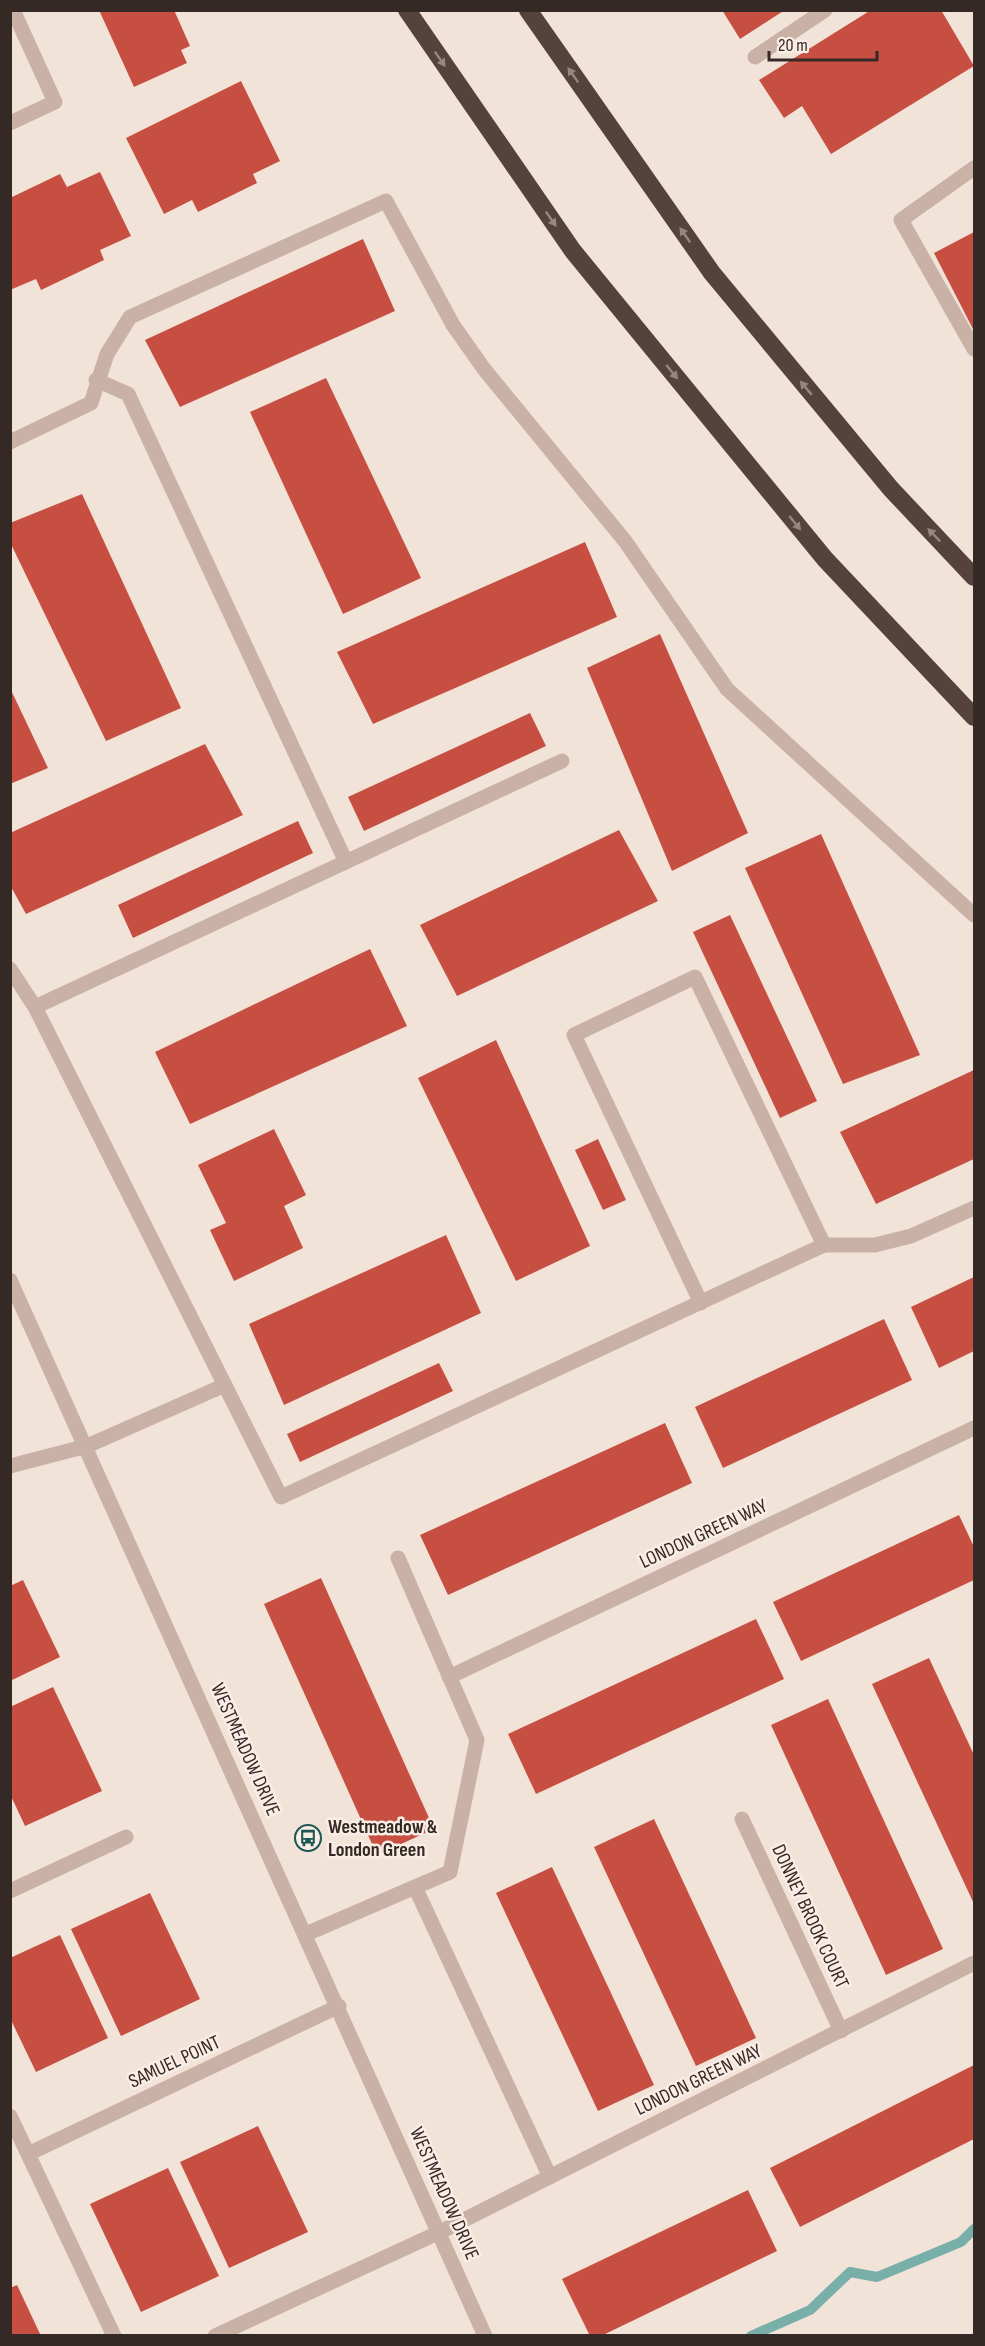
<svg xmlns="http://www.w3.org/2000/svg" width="985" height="2346" font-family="'Sofia Sans Condensed',sans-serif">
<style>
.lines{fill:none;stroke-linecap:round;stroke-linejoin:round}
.stream{stroke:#78afa9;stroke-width:10}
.building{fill:#c74f42}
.service{stroke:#cab1a5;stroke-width:15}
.minor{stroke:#cab1a5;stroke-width:15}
.tertiary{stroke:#cab1a5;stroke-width:15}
.motorway{stroke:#56423d;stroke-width:18}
.oneway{fill:#978680}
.labels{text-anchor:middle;stroke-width:5;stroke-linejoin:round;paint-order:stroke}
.street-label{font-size:20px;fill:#352926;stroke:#f9ede5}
.poi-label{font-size:20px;font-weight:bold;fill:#352926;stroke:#f9ede5;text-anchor:start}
</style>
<rect width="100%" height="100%" fill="#f2e3d9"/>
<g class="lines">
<path class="stream" d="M751,2336L810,2310L850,2272L877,2277L961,2242L974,2229"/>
</g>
<g class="building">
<path d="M99,10H174L190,46L181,50L187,63L134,87Z"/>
<path d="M722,10H785L740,39Z"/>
<path d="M871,10H941L974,66L831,154L802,106L784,118L759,80Z"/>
<path d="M241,81L280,161L253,174L257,183L198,212L192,200L164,214L126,138Z"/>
<path d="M100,172L131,236L100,250L104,260L41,290L36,279L10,290V198L60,174L67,187Z"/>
<path d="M974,232V331L934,253Z"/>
<path d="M363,239L395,311L180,407L145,340Z"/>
<path d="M326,378L421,578L343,614L250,412Z"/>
<path d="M82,494L181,708L106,741L10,542V523Z"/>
<path d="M585,542L617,617L373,724L337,652Z"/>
<path d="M660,634L748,833L672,871L587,668Z"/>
<path d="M10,688L48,768L10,784Z"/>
<path d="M530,713L546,746L364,831L348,797Z"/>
<path d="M205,744L243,815L26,914L10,885V833Z"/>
<path d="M298,821L313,853L133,938L118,905Z"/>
<path d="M619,830L658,901L457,996L420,925Z"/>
<path d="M821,834L920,1055L843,1084L745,868Z"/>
<path d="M730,915L817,1101L780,1118L693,932Z"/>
<path d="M370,949L407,1026L190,1124L155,1052Z"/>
<path d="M496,1040L590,1246L516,1281L418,1078Z"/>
<path d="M974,1070V1159L876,1204L840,1132Z"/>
<path d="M274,1129L306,1195L284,1206L303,1248L234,1281L210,1230L226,1223L198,1165Z"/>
<path d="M598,1139L626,1200L603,1210L575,1150Z"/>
<path d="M446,1235L481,1313L284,1405L249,1324Z"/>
<path d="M974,1277V1351L939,1368L911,1307Z"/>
<path d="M884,1319L912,1380L723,1468L695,1407Z"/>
<path d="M439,1363L453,1391L300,1462L287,1434Z"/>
<path d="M665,1423L692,1483L448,1595L420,1535Z"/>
<path d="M959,1515L974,1547V1580L801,1661L773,1602Z"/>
<path d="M321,1578L434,1829L377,1855L264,1604Z"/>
<path d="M23,1580L60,1657L10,1681V1586Z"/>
<path d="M756,1619L784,1679L536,1794L508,1734Z"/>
<path d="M929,1658L974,1755V1904L872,1684Z"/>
<path d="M53,1687L102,1791L25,1826L10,1794V1707Z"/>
<path d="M828,1699L943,1949L886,1975L771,1725Z"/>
<path d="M654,1819L756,2038L696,2066L594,1847Z"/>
<path d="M552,1867L654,2085L598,2111L496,1893Z"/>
<path d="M150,1893L200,1999L121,2036L71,1929Z"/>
<path d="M60,1935L108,2038L36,2072L10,2018V1958Z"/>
<path d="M974,2065V2139L800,2227L770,2168Z"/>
<path d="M258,2126L308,2232L229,2268L180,2162Z"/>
<path d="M168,2168L219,2276L141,2312L90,2204Z"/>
<path d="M748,2190L777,2251L601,2336H590L562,2279Z"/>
<path d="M17,2285L41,2336H10V2288Z"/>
</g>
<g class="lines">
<g class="service">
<path d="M755,57L825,10"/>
<path d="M974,168L901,220L974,349"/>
<path d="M96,380L128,394L346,862"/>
<path d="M10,442L91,403L107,354L130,317L386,201L453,325L484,369L625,541L727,689L974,915"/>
<path d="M10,969L35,1007L281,1497L824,1245H875L911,1236L974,1208"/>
<path d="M35,1007L562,761"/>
<path d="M701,1303L574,1035L695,977L824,1245"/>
<path d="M87,1446L225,1385"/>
<path d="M338,2279L440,2232"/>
</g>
<g class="minor">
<path d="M10,123L55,102L13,10"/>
<path d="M10,1466L87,1446"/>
<path d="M449,1677L974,1428"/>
<path d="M742,1819L841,2031"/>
<path d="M415,1887L550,2177"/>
<path d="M10,1891L126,1837"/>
<path d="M306,1934L450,1872L477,1740L398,1558"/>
<path d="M10,2116L114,2336"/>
<path d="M28,2154L339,2006"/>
<path d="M440,2232L974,1963"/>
<path d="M215,2336L338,2279"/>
</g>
<path class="tertiary" d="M10,1280L485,2336"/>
<g class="motorway">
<path d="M407,10L573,251L825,559L974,717"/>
<path d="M528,10L712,273L891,489L974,577"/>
</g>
</g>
<defs><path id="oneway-solid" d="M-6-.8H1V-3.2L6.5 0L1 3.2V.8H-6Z" transform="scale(1.5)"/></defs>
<g class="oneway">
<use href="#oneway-solid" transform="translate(440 59) rotate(55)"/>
<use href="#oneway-solid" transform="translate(573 75) rotate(-125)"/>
<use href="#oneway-solid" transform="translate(551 219) rotate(55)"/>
<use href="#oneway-solid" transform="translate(685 235) rotate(-125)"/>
<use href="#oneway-solid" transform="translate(672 372) rotate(51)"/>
<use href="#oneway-solid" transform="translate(806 388) rotate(-130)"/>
<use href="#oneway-solid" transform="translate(795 523) rotate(51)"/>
<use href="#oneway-solid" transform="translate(934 535) rotate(-134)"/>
</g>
<defs>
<symbol id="bus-ring" viewBox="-11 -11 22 22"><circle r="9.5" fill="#f9ede5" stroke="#1c5752" stroke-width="1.5"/><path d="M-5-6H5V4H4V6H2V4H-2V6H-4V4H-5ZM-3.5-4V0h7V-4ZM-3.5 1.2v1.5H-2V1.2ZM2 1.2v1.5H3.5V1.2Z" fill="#1c5752"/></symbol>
</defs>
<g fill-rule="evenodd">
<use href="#bus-ring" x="293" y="1823" width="30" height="30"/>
</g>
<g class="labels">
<g class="street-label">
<text transform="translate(703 1533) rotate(-25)" y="7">LONDON GREEN WAY</text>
<text transform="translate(246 1749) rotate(66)" y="7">WESTMEADOW DRIVE</text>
<text transform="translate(811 1916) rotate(65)" y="7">DONNEY BROOK COURT</text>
<text transform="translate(174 2061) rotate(-25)" y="7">SAMUEL POINT</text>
<text transform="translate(698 2079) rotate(-26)" y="7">LONDON GREEN WAY</text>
<text transform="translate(445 2193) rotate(66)" y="7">WESTMEADOW DRIVE</text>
</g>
<g class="poi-label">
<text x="328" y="1833">Westmeadow &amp;<tspan x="328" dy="23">London Green</tspan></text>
</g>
</g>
<rect width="985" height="2346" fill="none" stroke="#352926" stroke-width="24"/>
<path d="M769 51v9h108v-9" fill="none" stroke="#352926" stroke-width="3"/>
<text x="778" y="51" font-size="18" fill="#352926" stroke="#f9ede5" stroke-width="4.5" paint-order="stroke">20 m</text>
</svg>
